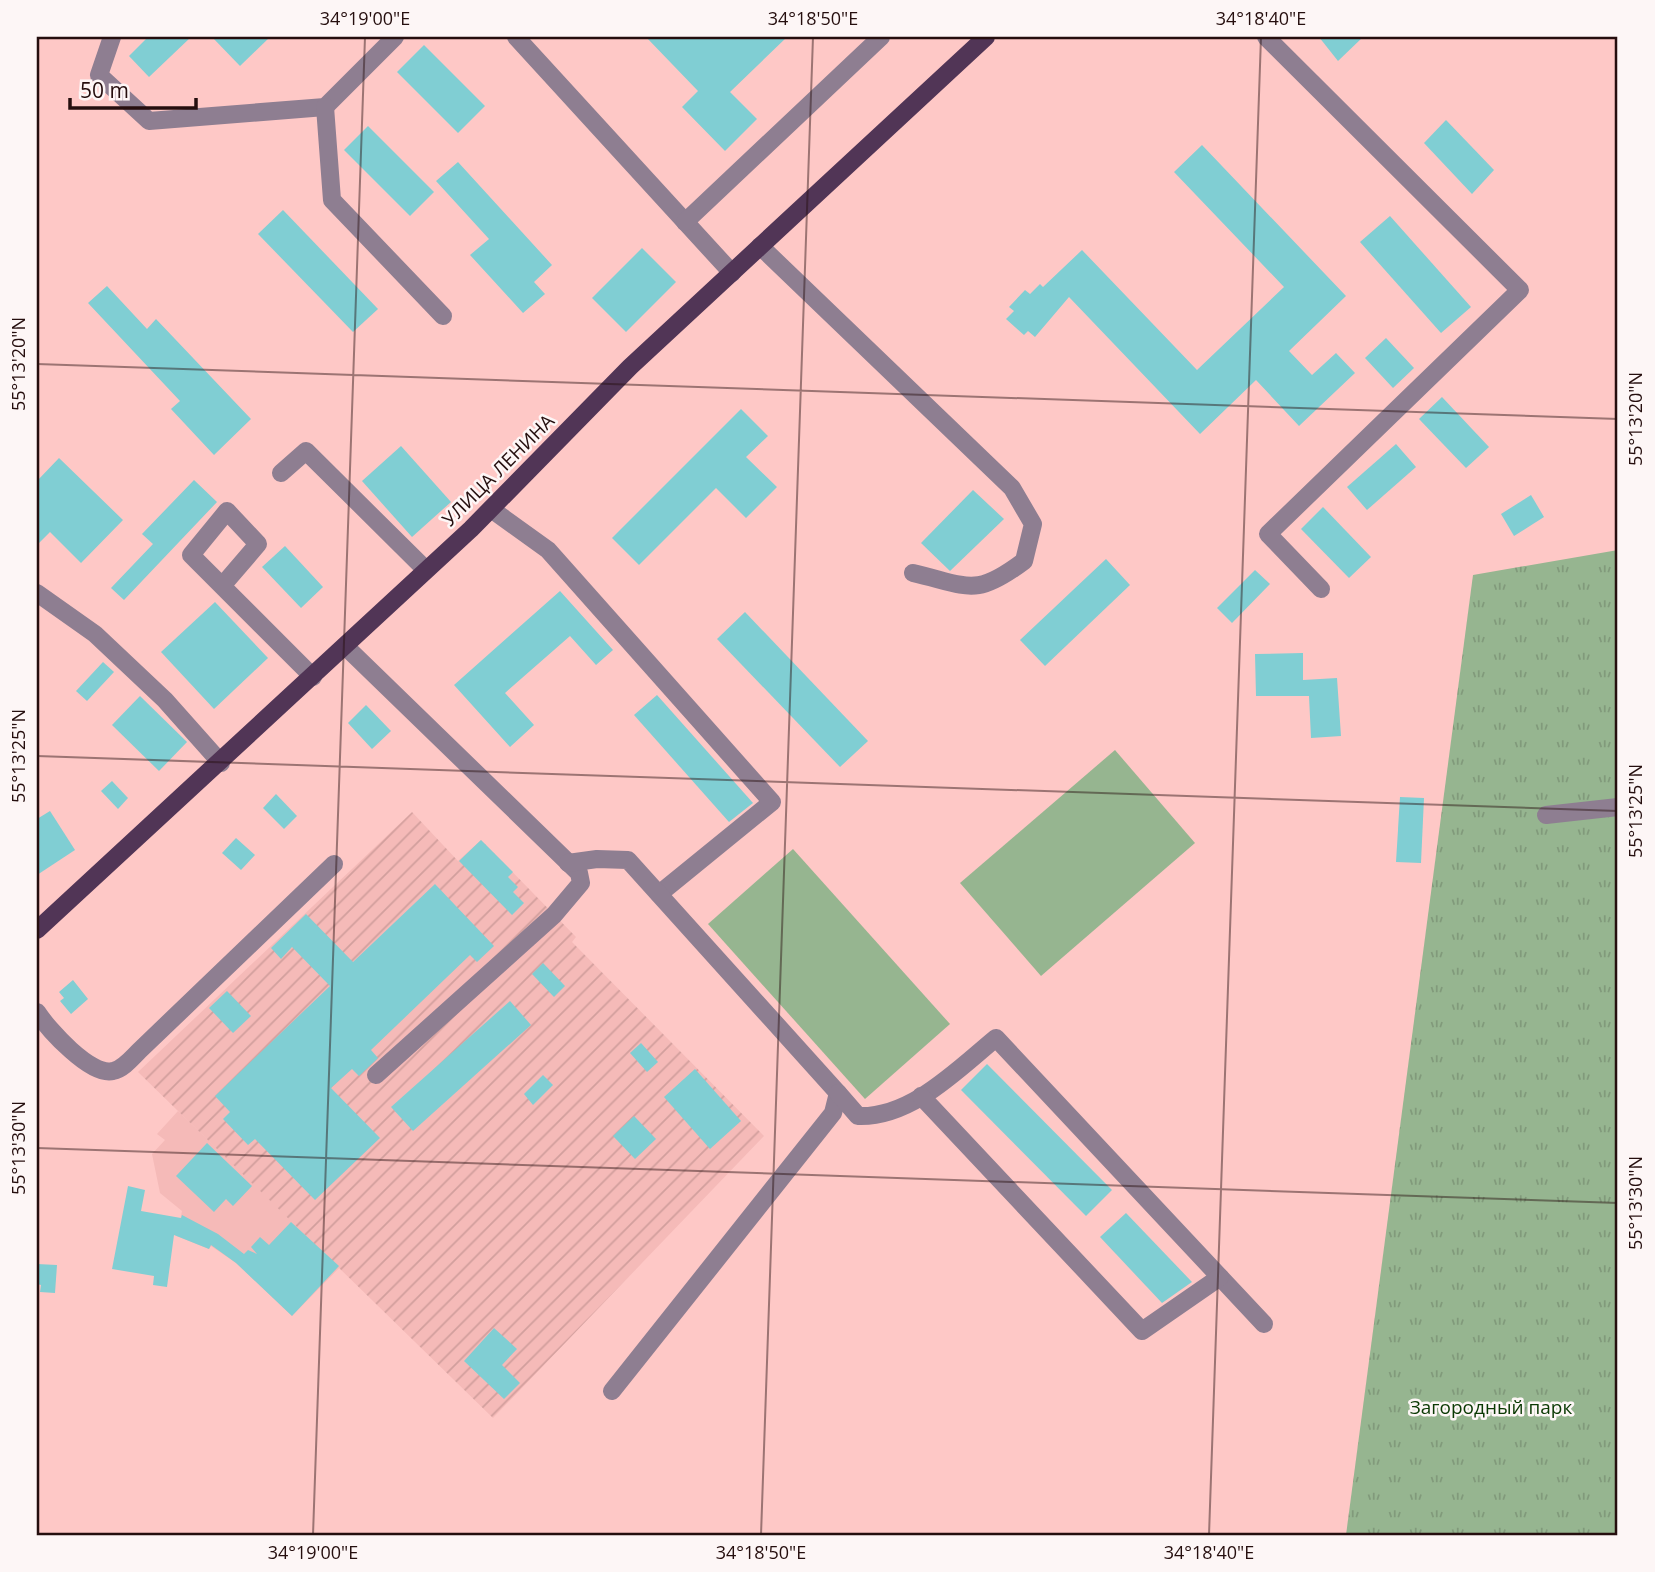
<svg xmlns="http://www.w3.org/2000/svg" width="1655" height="1572" font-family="'Open Sans',sans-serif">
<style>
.built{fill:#f5bab8}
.industrial{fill:url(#industrial-furrows)}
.grass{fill:url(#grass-tufts)}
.garden{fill:#96b590}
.building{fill:#80ced3}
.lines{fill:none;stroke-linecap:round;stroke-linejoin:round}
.minor{stroke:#8e7e91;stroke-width:18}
.major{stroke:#513556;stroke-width:18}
.ticks{fill:none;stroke:#250e0e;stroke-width:2;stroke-opacity:0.45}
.labels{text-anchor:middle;stroke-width:5;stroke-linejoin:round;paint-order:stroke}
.street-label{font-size:19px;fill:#250e0e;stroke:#fdf6f6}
.park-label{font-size:19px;fill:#0a3903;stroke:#fdf6f6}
.neatline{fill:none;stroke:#250e0e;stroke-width:2.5}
.ticks-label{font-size:18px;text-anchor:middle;fill:#250e0e}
</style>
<defs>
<pattern id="industrial-furrows" width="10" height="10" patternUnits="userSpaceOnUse" patternTransform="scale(1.75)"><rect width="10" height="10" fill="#f5bab8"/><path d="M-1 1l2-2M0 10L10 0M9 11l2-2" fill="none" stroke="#d29f9d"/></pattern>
<pattern id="grass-tufts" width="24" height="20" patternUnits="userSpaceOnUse" patternTransform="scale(1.75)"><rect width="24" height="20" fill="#96b590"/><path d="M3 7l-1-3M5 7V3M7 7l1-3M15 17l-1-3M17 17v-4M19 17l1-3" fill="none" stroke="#819a7b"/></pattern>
</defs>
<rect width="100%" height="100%" fill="#fec8c6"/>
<path class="built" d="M178,1111L340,1267L292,1316L236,1263L211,1246L209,1249L177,1236L182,1211L160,1193L152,1154L165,1140L157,1134Z"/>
<path class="industrial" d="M412,812L458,861L481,840L576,937L572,942L764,1136L493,1418L138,1072Z"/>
<path class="grass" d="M1618,550V1535H1346L1473,575Z"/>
<g class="garden">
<path d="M1115,750L1195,843L1041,976L960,883Z"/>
<path d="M793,849L950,1024L865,1099L708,924Z"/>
</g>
<g class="building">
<path d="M148,37H191L149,77L129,56Z"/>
<path d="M212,37H270L240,66Z"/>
<path d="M646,37H787L730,92L757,119L725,151L682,107L698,91Z"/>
<path d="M1319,37H1363L1338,61Z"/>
<path d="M424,45L485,106L458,133L397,72Z"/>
<path d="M1446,120L1494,170L1472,194L1424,143Z"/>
<path d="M368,126L434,192L410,216L344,150Z"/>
<path d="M1202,145L1346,296L1289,351L1312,375L1336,353L1355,373L1299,426L1256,380L1200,434L1069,297L1035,337L1028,331L1024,335L1006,319L1014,311L1009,307L1025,290L1030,294L1040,284L1043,287L1082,250L1197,370L1284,287L1174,172Z"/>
<path d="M458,162L552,265L534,282L545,294L523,313L470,255L489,239L436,181Z"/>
<path d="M283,210L378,309L353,332L258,234Z"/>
<path d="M1390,216L1471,307L1441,333L1360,242Z"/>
<path d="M642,248L676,282L626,332L592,298Z"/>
<path d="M107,286L147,329L156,319L251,419L214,455L171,409L180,401L88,303Z"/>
<path d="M1386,338L1414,368L1393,388L1365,358Z"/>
<path d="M1442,397L1489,447L1466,468L1419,419Z"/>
<path d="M741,409L768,436L746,457L777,487L746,518L716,488L639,565L612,538Z"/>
<path d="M1396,444L1416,467L1367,510L1347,487Z"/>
<path d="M401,446L451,502L412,537L362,481Z"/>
<path d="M59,458L123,520L81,563L50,532L37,545V481Z"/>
<path d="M194,480L217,502L124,600L111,588L153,544L142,534Z"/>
<path d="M973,490L1004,519L950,571L921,543Z"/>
<path d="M1531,495L1544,517L1514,536L1501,514Z"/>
<path d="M1323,507L1371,557L1349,578L1301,529Z"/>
<path d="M285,546L323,587L301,608L262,567Z"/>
<path d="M1106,559L1130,585L1045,666L1020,640Z"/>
<path d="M1255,570L1270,584L1232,623L1217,608Z"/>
<path d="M560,591L613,650L596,665L570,636L505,693L534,725L510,747L454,685Z"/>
<path d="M215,602L268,658L214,709L161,652Z"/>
<path d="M745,612L868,741L840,767L717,639Z"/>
<path d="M1303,653V680L1337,678L1341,736L1311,738L1309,696H1256L1255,654Z"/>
<path d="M103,662L114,672L87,701L76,691Z"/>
<path d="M657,695L753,803L729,822L634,715Z"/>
<path d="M140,696L187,742L159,771L112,725Z"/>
<path d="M366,705L391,731L372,749L348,723Z"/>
<path d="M112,781L128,798L118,809L101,791Z"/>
<path d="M276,794L297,816L284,829L263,808Z"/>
<path d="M1400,797L1424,798L1421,863L1396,862Z"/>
<path d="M50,811L75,850L37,875V819Z"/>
<path d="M236,838L255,855L241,870L222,853Z"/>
<path d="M481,840L513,872L508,877L518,887L513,892L524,903L512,915L459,861Z"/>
<path d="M435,884L494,946L477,962L470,955L371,1050L378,1058L375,1061L359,1076L352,1069L331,1088L380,1138L315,1200L255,1139L248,1145L223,1119L230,1112L215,1096L330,986L292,947L281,959L271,948L306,914L353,962Z"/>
<path d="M543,963L565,986L554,997L532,974Z"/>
<path d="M73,980L88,999L71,1014L60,1001L64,998L59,992Z"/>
<path d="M227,991L251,1016L233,1033L209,1008Z"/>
<path d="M510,1001L531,1025L413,1131L391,1107Z"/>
<path d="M641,1043L658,1062L647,1072L630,1053Z"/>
<path d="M987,1064L1112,1190L1086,1216L961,1090Z"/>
<path d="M695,1069L741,1121L710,1149L664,1097Z"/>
<path d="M543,1075L553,1085L533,1105L524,1094Z"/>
<path d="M634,1116L656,1139L635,1159L613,1136Z"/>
<path d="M207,1143L252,1186L233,1206L226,1199L214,1212L176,1176Z"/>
<path d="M128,1186L145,1190L141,1211L181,1218L182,1215L218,1234L244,1254L248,1250L257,1254L251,1247L260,1237L269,1245L291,1222L339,1266L292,1316L236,1263L211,1245L209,1249L174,1235L167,1287L153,1285L154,1276L112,1269Z"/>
<path d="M1126,1213L1192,1282L1162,1303L1100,1237Z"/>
<path d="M37,1264L57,1265L55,1293L40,1292L41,1285L37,1284Z"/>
<path d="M494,1328L517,1349L502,1365L520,1383L504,1399L464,1361Z"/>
</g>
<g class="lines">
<g class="minor">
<path d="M112,37L99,75L149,121L325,107L395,37"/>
<path d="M516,37L732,273"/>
<path d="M1266,37L1520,290L1268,534L1321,589"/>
<path d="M325,107L332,200L443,316"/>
<path d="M685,222L881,37"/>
<path d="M760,246L1012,488L1033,524L1024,561C975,598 969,586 913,573"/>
<path d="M281,473L306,451L425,569"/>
<path d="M491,509L548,550L772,802L659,894"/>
<path d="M222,586L258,544L227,511L191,555L313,677"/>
<path d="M37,593L95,634L165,700L221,763"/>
<path d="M345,646L579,873L581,883L554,915L376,1075"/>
<path d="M1546,815L1618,807"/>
<path d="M568,863L597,859L628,860L838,1093L833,1113L612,1391"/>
<path d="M37,1012C48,1029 91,1077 113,1071C123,1069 132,1058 139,1051L334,864"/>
<path d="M838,1093L858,1116C911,1118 957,1070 996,1038L1264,1324"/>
<path d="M921,1096L1142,1331L1220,1277"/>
</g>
<path class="major" d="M37,930L471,529L630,367L986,37"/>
</g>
<path class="ticks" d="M37,364L1618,419M37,756L1618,811M37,1148L1618,1203M313,1535L365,37M761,1535L813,37M1209,1535L1261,37"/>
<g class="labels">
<g class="street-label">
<text transform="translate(498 470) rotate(-45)" y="7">УЛИЦА ЛЕНИНА</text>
</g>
<g class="park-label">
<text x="1491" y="1414">Загородный парк</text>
</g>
</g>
<rect width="1655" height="1572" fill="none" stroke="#fdf6f6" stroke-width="77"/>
<path d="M70 98v10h126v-10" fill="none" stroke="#250e0e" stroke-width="3.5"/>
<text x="80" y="98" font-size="21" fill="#250e0e" stroke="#fdf6f6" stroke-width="5" paint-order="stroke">50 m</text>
<rect x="38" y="38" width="1578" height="1496" class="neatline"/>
<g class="ticks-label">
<text x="365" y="25">34°19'00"E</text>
<text x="813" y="25">34°18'50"E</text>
<text x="1261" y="25">34°18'40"E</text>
<text transform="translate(19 364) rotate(-90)" y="6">55°13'20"N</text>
<text transform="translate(1636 419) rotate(-90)" y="6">55°13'20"N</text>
<text transform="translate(19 756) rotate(-90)" y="6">55°13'25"N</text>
<text transform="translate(1636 811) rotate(-90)" y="6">55°13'25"N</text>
<text transform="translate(19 1148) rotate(-90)" y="6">55°13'30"N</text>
<text transform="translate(1636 1203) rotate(-90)" y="6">55°13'30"N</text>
<text x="313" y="1559">34°19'00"E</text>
<text x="761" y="1559">34°18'50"E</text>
<text x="1209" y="1559">34°18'40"E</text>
</g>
</svg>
